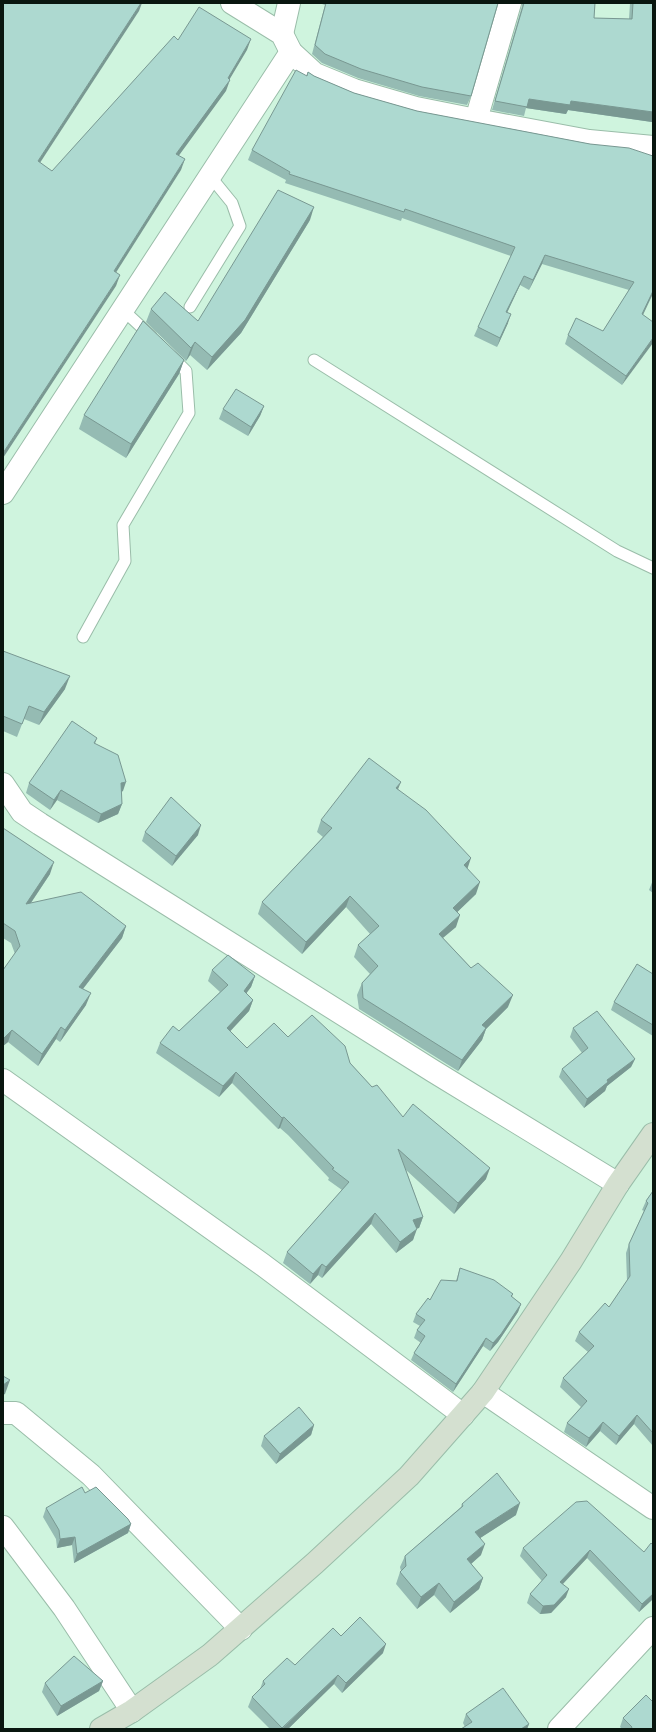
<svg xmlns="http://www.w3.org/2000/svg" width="656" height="1732" font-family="Manrope,sans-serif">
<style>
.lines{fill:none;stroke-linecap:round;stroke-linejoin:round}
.service-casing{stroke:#9abda9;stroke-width:13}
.minor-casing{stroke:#9abda9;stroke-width:24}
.secondary-casing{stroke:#9abda9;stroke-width:24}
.service{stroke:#fff;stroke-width:11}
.minor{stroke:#fff;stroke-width:22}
.secondary{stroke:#d4e0d0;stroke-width:22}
.wall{fill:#95bbb3}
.shaded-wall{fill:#799892}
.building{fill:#add9d0;stroke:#799892}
</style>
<rect width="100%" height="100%" fill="#cff4de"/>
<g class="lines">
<defs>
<g id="service">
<path d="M190,307L240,226L232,203L210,176"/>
<path d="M122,309L151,336"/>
<path d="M314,360L617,551L653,568"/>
<path d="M83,637L125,561L123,525L189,413L186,371L172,357"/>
</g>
<g id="minor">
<path d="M232,3L282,34L291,52L315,74L354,90L416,108L476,120L589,141L653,147"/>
<path d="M282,34L289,3"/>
<path d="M476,120L510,3"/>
<path d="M3,493L291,52"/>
<path d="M3,784L22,812L40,824L433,1071L618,1184"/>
<path d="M3,1080L263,1265L463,1415"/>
<path d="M483,1392L653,1508"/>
<path d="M3,1413H16L91,1475L241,1629"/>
<path d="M3,1527L64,1608L132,1711"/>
<path d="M559,1729L653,1628"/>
</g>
<path id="secondary" d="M101,1729L132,1711L210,1655L315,1563L409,1476L483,1392L571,1261L618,1184L653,1134"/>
</defs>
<use href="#service" class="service-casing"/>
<use href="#minor" class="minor-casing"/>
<use href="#secondary" class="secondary-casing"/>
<use href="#service" class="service"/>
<use href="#minor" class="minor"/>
<use href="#secondary" class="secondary"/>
</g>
<g class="wall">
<path d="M323,3H498L471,96L467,105L419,96L358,78L322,63L312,54L325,5L322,4Z"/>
<path d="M522,3H595L594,18L629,19L630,3H653V121L652,122L568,110L566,114L526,108L524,116L492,110L522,6Z"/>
<path d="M308,72L314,76L354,93L417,111L653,156V294L643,315L653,322L622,385L565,344L568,335L603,331L629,290L542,264L529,290L520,285L507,313L508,323L497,347L474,336L478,327L511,256L402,218L401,221L285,183L286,180L248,160L252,150L306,76Z"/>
<path d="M310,220L241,333L207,370L190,355L186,361L146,322L151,309L198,321Z"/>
<path d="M184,360L179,374L126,458L79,429L84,415Z"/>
<path d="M264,406L260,416L248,436L219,419L223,409Z"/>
<path d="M3,651L65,689L39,725L24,719L17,737L3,731Z"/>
<path d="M97,738L95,744L123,791L121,792L122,804L118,814L98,823L57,800L50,810L26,793L29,783Z"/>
<path d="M398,789L467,869L476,894L457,912L456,927L443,938L508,1007L486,1029L482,1040L458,1071L359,1009L357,995L362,983L370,974L354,957L358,945L370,934L346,907L302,954L258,914L262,902L323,837L317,832L321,820Z"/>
<path d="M3,828L50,874L31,903L126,926L122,938L83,989L86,1005L60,1042L56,1039L38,1066L8,1042L3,1046V970L15,954L11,943L3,938Z"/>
<path d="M145,832L198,835L172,866L142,841Z"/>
<path d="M653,880V893L649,890Z"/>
<path d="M212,970L255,976L251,987L246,993L253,1000L249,1011L230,1031L247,1048L288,1037L350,1063L372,1087L403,1117L486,1179L454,1214L406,1170L423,1217L419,1228H416L413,1240L396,1253L371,1224L322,1278L318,1275L310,1284L283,1263L287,1252L342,1190L328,1180L329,1178L288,1135L280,1128L278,1129L232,1083L219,1097L156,1053L160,1043L179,1031L220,992L208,981Z"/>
<path d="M653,974V1036L611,1010L614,1002Z"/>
<path d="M573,1028L635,1059L631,1067L607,1086L605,1091L584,1108L559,1077L562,1069L582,1053L570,1037Z"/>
<path d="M653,1191V1446L634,1424L616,1445L600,1431L586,1447L564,1432L567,1423L581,1407L560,1387L563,1378L588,1352L575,1341L579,1332L609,1307L627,1281L626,1253L629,1244L644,1211L642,1210L646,1201Z"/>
<path d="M460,1268L513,1294L512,1297L521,1304L518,1312L498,1342L490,1351L483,1346L453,1392L411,1360L414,1353L421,1343L414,1338L417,1330L420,1326L413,1322L416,1314L430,1300L456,1281Z"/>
<path d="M314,1425L311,1435L276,1464L261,1446L264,1436Z"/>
<path d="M85,1493L131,1524L128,1533L74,1563L72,1545L57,1548L56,1539L43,1517L46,1508Z"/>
<path d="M462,1504L516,1515L480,1538L481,1555L471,1564L483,1578L479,1589L450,1613L434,1595L417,1609L396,1584L400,1572L401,1571L400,1567L405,1556L461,1507Z"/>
<path d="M653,1545V1599L639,1612L587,1558L563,1584L566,1597L551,1613L540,1614L527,1603L530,1594L542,1581L520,1556L523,1548L644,1552Z"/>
<path d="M341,1636L383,1653L342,1693L334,1684L288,1729H270L248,1707L252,1697L260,1689L263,1681L295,1665Z"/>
<path d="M103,1681L99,1691L57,1716L42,1692L45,1683Z"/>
<path d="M466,1714L529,1724L527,1729H461L465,1727L463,1723Z"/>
<path d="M623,1718L653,1729H622L620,1727Z"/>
</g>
<g class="shaded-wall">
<path d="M141,3H142L139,11L34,172L38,161Z"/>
<path d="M251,39L247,50L225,87L230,80L226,91L172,165L176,154L228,78Z"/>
<path d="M529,99L571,101L653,112V121L652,122L568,110L566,114L526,108Z"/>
<path d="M185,159L181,170L110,282L114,271Z"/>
<path d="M314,207L310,220L241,333L207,370L212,357Z"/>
<path d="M545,255L542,264L529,290L533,280Z"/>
<path d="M120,275L116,286L3,458V453Z"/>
<path d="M524,276L520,285L503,321L506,312Z"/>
<path d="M653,291V293L639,323L642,314Z"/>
<path d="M511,314L508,323L497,347L500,338Z"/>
<path d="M653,338V343L622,385L626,376Z"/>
<path d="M195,342L190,355L186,361L191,348Z"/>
<path d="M184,360L179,374L126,458L131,444Z"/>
<path d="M264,406L260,416L248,436L251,427Z"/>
<path d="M70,676L65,689L39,725L44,712Z"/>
<path d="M126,782L123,791L118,793L121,783Z"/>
<path d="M401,782L396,794V788Z"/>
<path d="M61,790L57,800L50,810L54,800Z"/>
<path d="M122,804L118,814L98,823L101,814Z"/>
<path d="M201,825L198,835L172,866L176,856Z"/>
<path d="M471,858L467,870L464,865Z"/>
<path d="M54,862L50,874L22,916L26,904Z"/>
<path d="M480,882L476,894L449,920L453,908Z"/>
<path d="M350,896L346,907L302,954L306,942Z"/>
<path d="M460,915L456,927L434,945L439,934Z"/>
<path d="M126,926L122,938L75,999L79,987Z"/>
<path d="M255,976L251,987L240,1002L244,991Z"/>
<path d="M91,993L86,1005L60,1042L65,1030Z"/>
<path d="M513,995L508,1007L486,1029L482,1040L458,1071L462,1060L482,1025Z"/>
<path d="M253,1000L249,1011L223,1039L227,1028Z"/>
<path d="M61,1027L56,1039L38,1066L42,1054Z"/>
<path d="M12,1030L8,1042L3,1046V1039Z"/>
<path d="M635,1059L631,1067L607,1086L605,1091L584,1108L587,1099L607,1080Z"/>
<path d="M236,1072L232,1083L219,1097L223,1086Z"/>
<path d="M284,1117L280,1128L278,1129L282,1118Z"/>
<path d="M490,1168L486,1179L454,1214L458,1203Z"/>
<path d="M375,1213L371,1224L322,1278L326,1267Z"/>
<path d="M423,1217L419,1228L409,1231L413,1220Z"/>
<path d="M417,1229L413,1240L396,1253L400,1242Z"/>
<path d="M322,1264L318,1275L310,1284L313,1274Z"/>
<path d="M521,1304L518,1312L498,1342L490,1351L493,1343Z"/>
<path d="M486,1338L483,1346L453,1392L456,1384Z"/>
<path d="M10,1380L5,1394L3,1395V1385Z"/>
<path d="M637,1415L634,1424L616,1445L619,1436Z"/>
<path d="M603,1422L600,1431L586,1447L589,1438Z"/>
<path d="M314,1425L311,1435L276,1464L280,1454Z"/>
<path d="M520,1503L516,1515L471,1544L475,1532Z"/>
<path d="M131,1524L128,1533L74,1563L77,1554Z"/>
<path d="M75,1537L72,1545L57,1548L60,1539Z"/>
<path d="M485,1544L481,1555L463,1571L467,1559Z"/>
<path d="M590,1550L587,1558L557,1590L560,1582Z"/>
<path d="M483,1578L479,1589L450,1613L454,1602Z"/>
<path d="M439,1583L434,1595L417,1609L421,1597Z"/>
<path d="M569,1589L566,1597L551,1613L540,1614L543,1606Z"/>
<path d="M653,1594V1599L639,1612L642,1604Z"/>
<path d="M386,1644L383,1653L342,1693L346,1683Z"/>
<path d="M338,1675L334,1684L288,1729H282Z"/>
<path d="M103,1681L99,1691L57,1716L61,1706Z"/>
<path d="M529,1724L527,1729H521Z"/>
</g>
<g class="building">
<path d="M3,3H141L38,161L52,171L174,36L178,40L199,7L251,39L228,78L230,80L176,154L185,159L114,271L120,275L3,453Z"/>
<path d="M326,3H498L471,96L422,87L361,69L325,54L315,45Z"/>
<path d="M524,3H595L594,18L632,19L633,3H653V112L571,101L570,105L529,99L527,107L495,101Z"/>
<path d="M296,70L307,76L308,72L314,76L354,93L417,111L590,144L629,148L653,156V291L642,314L653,322V338L626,376L568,335L576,318L603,331L634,282L545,255L533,280L524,276L506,312L511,314L500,338L478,327L515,247L405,209L404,212L289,174L290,172L252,150Z"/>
<path d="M278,190L314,207L245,320L212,357L195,342L191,348L151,309L165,292L198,321Z"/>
<path d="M143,321L184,360L131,444L84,415Z"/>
<path d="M236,389L264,406L251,427L223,409Z"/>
<path d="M3,651L70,676L44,712L29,706L22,724L3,716Z"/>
<path d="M72,721L97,738L94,743L118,755L126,782L121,783L122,804L101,814L61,790L54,800L29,783Z"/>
<path d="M369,758L401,782L396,788L426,810L471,858L464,865L480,882L453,908L460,915L439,934L471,968L478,963L513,995L482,1025L486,1028L462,1060L363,998L362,983L378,966L358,945L379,926L350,896L306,942L262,902L332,828L321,820Z"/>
<path d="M171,797L201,825L176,856L145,832Z"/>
<path d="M3,828L54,862L26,904L81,892L126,926L79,987L91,993L65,1030L61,1027L42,1054L12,1030L3,1039V970L20,946L15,931L3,923Z"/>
<path d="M228,955L255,976L244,991L253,1000L227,1028L247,1048L274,1023L288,1037L312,1015L345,1046L350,1063L372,1087L377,1085L403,1117L413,1104L490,1168L458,1203L398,1149L423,1217L413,1220L417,1229L400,1242L375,1213L326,1267L322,1264L313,1274L287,1252L349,1182L332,1169L334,1168L292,1125L284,1117L282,1118L236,1072L223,1086L160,1043L173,1026L179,1031L228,985L212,970Z"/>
<path d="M637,964L653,974V1025L614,1002Z"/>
<path d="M597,1011L635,1059L607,1080L608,1082L587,1099L562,1069L588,1048L573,1028Z"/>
<path d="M653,1191V1433L637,1415L619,1436L603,1422L589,1438L567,1423L587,1401L563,1378L594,1346L579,1332L605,1303L609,1307L630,1276L629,1244L648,1203L646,1201Z"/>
<path d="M460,1268L494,1280L513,1294L511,1296L521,1304L501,1334L493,1343L486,1338L456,1384L414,1353L425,1336L417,1330L425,1320L416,1314L428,1298L430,1300L441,1280L457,1281Z"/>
<path d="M3,1376L10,1380L3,1385Z"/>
<path d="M299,1407L314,1425L280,1454L264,1436Z"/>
<path d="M497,1473L520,1503L475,1532L485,1544L467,1559L483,1578L454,1602L439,1583L421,1597L400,1572L406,1566L405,1556L463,1506L462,1504Z"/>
<path d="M82,1487L85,1493L96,1487L128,1519L131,1524L77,1554L75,1537L60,1539L59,1530L46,1508Z"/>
<path d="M587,1501L644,1552L651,1543L653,1545V1594L642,1604L590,1550L560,1582L569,1589L554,1605L543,1606L530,1594L547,1575L523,1548L576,1502Z"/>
<path d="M360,1617L386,1644L346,1683L338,1675L282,1728L252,1697L265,1684L263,1681L287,1658L295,1665L333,1628L341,1636Z"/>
<path d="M74,1656L103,1681L61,1706L45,1683Z"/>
<path d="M503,1688L529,1724L521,1729H461L472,1722L466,1714Z"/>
<path d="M646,1695L653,1702V1729H631L632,1727L623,1718Z"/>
</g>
<rect width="656" height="1732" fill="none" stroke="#09160f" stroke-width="8"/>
</svg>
